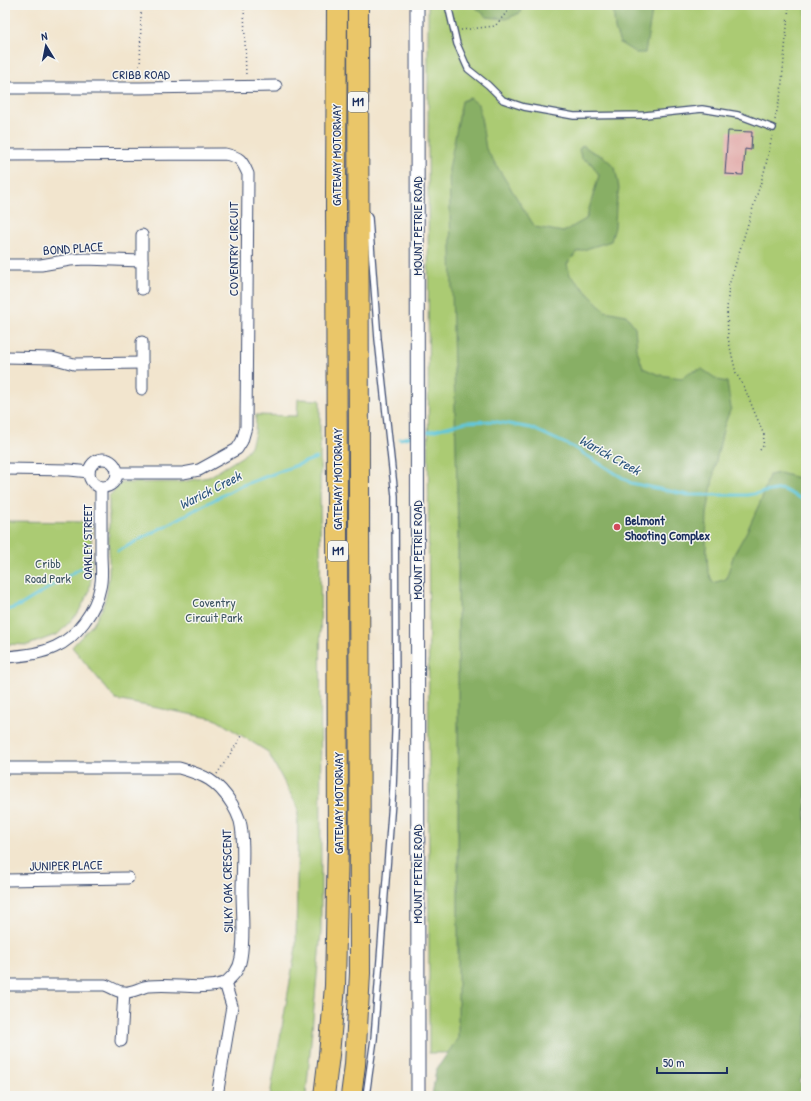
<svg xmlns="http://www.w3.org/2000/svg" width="811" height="1101" font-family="'Patrick Hand',sans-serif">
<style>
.green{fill:#abcb73;stroke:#637d68}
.forest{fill:#88af65;stroke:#526f62}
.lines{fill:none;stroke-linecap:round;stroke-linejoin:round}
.stream{stroke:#60c7dc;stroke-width:3}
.building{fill:#e1a7a6}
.service-casing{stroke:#3b4a6f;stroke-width:8}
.minor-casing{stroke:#3b4a6f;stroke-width:13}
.tertiary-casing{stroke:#3b4a6f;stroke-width:15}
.motorway-casing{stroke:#3b4a6f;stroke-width:22}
.path{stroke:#3b4a6f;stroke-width:1.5;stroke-dasharray:1 3;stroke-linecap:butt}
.service{stroke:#fff;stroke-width:5.5}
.minor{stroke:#fff;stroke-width:11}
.tertiary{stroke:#fff;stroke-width:13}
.motorway{stroke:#eac669;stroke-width:20}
.poi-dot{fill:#d1495b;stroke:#f6f6f2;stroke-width:1.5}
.labels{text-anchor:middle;stroke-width:3;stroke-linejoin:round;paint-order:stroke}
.shield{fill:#f6f6f2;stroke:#5d6b8a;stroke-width:1}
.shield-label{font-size:12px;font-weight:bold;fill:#1b2f5e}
.street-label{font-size:13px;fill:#1b2f5e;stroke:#f6f6f2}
.poi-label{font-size:13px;font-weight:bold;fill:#1b2f5e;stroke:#f6f6f2;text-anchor:start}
.park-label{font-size:13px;fill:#3f5663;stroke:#f6f6f2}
.water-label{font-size:14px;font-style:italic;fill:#2c557e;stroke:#f6f6f2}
</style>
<rect width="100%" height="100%" fill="#f6f6f2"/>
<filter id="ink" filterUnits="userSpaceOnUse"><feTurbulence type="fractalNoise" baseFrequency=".025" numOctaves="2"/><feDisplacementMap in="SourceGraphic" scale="8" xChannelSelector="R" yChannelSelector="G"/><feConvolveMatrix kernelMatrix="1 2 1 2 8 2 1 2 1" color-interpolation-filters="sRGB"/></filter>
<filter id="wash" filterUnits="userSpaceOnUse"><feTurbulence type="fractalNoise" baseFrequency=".012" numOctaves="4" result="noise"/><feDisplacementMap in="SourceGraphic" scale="16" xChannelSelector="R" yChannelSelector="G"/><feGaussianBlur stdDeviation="0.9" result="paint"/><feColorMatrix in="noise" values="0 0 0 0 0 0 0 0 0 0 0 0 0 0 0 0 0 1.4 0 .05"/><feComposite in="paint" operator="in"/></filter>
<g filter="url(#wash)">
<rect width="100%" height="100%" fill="#f2e5ce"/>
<g class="green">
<path d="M428,5H806V1050L429,1053Z"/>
<path d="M298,399L320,400L321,932L306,1096H270L296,947L298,808L268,752L215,719L116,700L72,647L92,625L102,609L107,593L109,573V496L121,483L181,482L209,477L243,456L251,446L255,433L256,415L297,416Z"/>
<path d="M5,521L91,522L92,574L89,592L78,613L58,634L28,645L5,644Z"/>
</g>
<g class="forest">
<path d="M473,5H521L520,13L506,19L487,17Z"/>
<path d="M613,5H653L645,53H636L620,43L615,29Z"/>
<path d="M470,98L479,105L486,149L535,227L563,232L586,219L599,175L591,163L581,158L579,149L583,145L591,151L604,157L615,167L619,188L616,205L615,227L611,241L577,252L567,264L570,275L605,311L626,315L635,327L637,350L643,368L659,375L682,378L690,372L702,369L718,380L727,382L731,408L724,426L716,461L707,514L706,542L708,570L713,583L726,579L734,554L747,531L762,498L769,475L780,473L806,480V1072L800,1081L803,1090L806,1092V1096H432L436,1070L458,1038V530L449,169L462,101Z"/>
</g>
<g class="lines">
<g class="stream">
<path d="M428,432L466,422L492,421L531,428L573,447L631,483L688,495H747L782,489L806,501"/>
<path d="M400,439L413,436"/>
<path d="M118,551L238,487L316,458"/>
<path d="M5,611L21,605L81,568"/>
</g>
</g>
<g id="blocks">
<path class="building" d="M728,131L752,132L751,150L745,149L743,175L725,174Z"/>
</g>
</g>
<g filter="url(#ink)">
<use href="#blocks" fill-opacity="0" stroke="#3b4a6f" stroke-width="1"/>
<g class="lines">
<defs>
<g id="service">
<path d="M448,5L457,44L468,69L488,85L503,100L524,107L574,116L645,115L702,109L738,115L773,128"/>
<path d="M365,211L369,218L378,339L395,496L396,705L393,788L374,1039L366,1096"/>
</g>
<g id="minor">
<path d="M5,88H140L276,86"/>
<path d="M5,155L225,154C240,157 242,160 248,174L246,427L242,441L237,449L199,470L183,473H117"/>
<path d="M5,265H41L70,260L85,259L142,261"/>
<path d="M142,289V235"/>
<path d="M5,357L52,358L74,364L142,363"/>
<path d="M142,389V342"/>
<circle cx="103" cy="473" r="14"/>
<path d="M5,469L70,470L89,472"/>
<path d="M5,657C22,656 40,654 55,647C76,638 96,610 100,588C103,577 101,565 101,554C101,532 101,510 101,487"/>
<path d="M5,768H179C204,775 217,780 232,804C235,809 238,815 240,821C245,840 242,871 242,891C242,913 245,936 241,958C239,970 234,975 225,983L232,1006L217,1096"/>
<path d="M5,880L128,878"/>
<path d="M5,985H105C111,987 116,991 122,992C131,994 140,987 149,986C175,983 199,991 225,983"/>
<path d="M121,1041L124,992"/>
</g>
<path id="tertiary" d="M417,5L418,1096"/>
<g id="motorway">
<path d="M324,1096L329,1055L335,986L338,841L336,193L337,5"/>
<path d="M351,1096L355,1065L360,973L358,5"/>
</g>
</defs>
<use href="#service" class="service-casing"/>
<use href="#minor" class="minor-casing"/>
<use href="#tertiary" class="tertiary-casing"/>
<use href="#motorway" class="motorway-casing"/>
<g class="path">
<path d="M244,5L246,77"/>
<path d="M461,30L495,26L507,12L509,5"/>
<path d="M140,78L141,12L143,5"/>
<path d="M775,120L781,92L789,5"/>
<path d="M760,450L763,446L764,435L745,389L736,373L728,338L727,309L729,285L765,169L772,136"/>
<path d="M217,774L242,736"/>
</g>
<use href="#service" class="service"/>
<use href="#minor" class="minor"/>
<use href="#tertiary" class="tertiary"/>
<use href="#motorway" class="motorway"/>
</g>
</g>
<circle class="poi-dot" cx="617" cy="527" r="4"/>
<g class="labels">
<g class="shield">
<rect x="348" y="92" width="20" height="20" rx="3"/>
<rect x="328" y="541" width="20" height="20" rx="3"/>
</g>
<g class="shield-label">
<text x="358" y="106">M1</text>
<text x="338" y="555">M1</text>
</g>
<g class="street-label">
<text x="141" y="79">CRIBB ROAD</text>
<text transform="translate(336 155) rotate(-90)" y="5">GATEWAY MOTORWAY</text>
<text transform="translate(417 226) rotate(-90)" y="5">MOUNT PETRIE ROAD</text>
<text transform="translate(73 248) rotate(-4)" y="5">BOND PLACE</text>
<text transform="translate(233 249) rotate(-90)" y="5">COVENTRY CIRCUIT</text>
<text transform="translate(337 479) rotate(-90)" y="5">GATEWAY MOTORWAY</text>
<text transform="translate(87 542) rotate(-90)" y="5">OAKLEY STREET</text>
<text transform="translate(417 550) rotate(-90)" y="5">MOUNT PETRIE ROAD</text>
<text transform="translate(338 803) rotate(-90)" y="5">GATEWAY MOTORWAY</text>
<text transform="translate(66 865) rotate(-1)" y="5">JUNIPER PLACE</text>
<text transform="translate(417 874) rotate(-90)" y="5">MOUNT PETRIE ROAD</text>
<text transform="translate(227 881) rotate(-91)" y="5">SILKY OAK CRESCENT</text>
</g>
<g class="poi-label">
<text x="625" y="525">Belmont<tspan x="625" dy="15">Shooting Complex</tspan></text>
</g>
<g class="park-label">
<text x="48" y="568">Cribb<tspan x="48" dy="15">Road Park</tspan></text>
<text x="214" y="607">Coventry<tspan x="214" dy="15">Circuit Park</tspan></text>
</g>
<g class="water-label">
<text transform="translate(610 455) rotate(29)" y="5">Warick Creek</text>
<text transform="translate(210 490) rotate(-27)" y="5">Warick Creek</text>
</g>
</g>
<rect width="811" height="1101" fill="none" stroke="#f6f6f2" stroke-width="20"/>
<g transform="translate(46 46) rotate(350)" stroke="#f6f6f2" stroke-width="3" paint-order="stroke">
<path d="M0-3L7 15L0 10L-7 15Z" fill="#1b2f5e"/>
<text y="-6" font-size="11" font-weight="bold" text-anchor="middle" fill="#1b2f5e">N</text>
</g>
<path d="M657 1067v6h70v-6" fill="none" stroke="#1b2f5e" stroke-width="2"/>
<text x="663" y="1067" font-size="12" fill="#1b2f5e" stroke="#f6f6f2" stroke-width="3" paint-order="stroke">50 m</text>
</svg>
